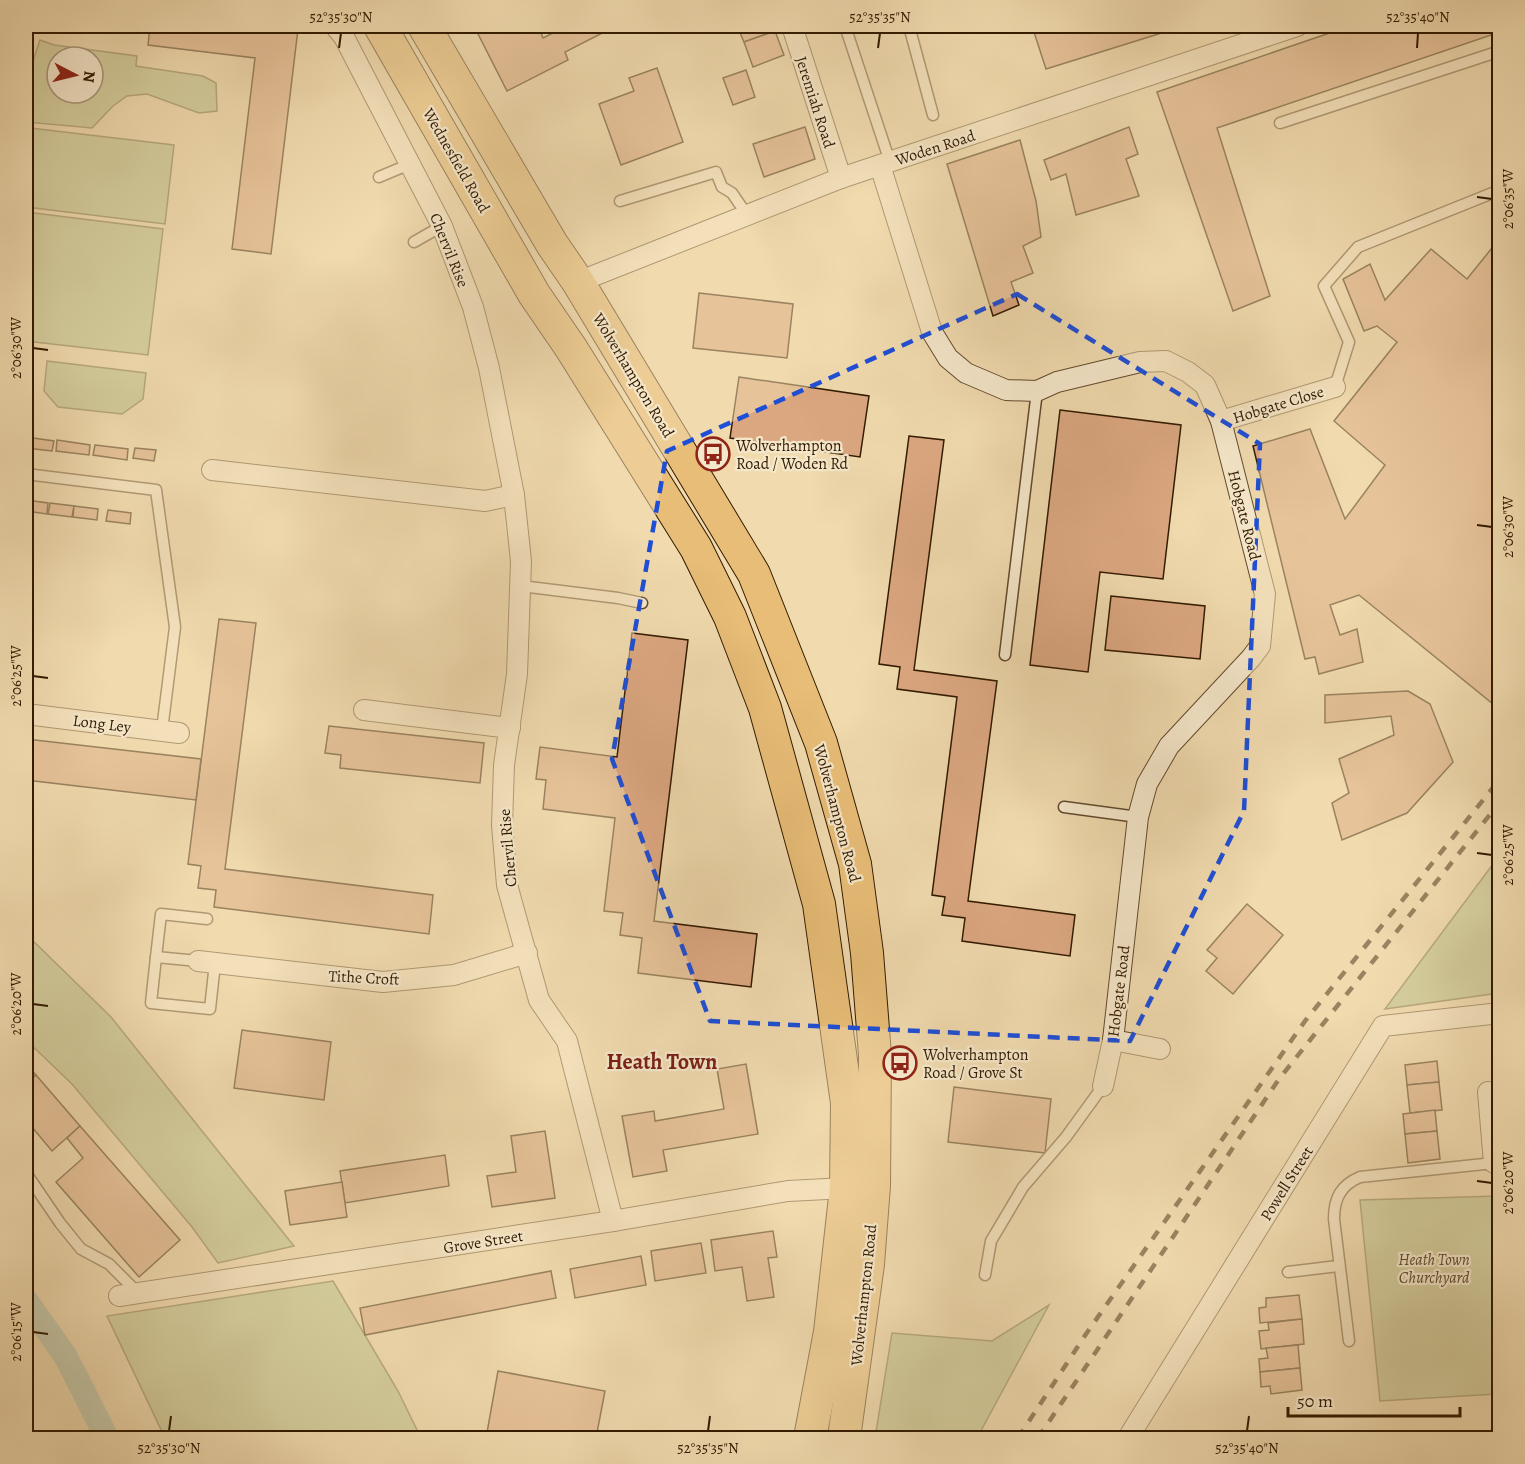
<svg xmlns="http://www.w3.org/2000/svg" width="1525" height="1464" font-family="Alegreya,serif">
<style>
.green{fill:#b6c08d;stroke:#746d46;stroke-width:1.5;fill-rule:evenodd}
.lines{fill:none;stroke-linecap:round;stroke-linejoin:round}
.canal{stroke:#9abbab;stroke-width:24}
.building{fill:#dba781;stroke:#321a00;stroke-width:1.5}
.service-casing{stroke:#624a2c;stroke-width:13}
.minor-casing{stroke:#624a2c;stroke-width:22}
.primary-casing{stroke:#321a00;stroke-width:34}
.service{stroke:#f5e7ca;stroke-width:10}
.minor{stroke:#f5e7ca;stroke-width:20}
.primary{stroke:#e8bd77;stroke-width:32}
.rail{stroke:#321a00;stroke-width:4.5;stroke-dasharray:10 10;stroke-linecap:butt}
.marked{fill:none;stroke:#1d4ed8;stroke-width:4.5;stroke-dasharray:12 8;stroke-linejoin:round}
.ticks{fill:none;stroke:#321a00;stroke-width:2}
.labels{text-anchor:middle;stroke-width:4.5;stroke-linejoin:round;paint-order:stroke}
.street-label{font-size:16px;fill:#321a00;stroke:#f5e7ca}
.poi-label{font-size:16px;fill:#321a00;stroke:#f5e7ca;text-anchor:start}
.park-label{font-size:16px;font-style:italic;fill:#5a4c2a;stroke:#f5e7ca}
.district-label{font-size:22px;font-weight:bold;fill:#7a1f14;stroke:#f5e7ca}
.neatline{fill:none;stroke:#321a00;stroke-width:2}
.ticks-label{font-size:15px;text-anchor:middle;fill:#321a00}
</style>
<rect width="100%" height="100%" fill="#f0daae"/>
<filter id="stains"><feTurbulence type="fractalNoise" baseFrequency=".00333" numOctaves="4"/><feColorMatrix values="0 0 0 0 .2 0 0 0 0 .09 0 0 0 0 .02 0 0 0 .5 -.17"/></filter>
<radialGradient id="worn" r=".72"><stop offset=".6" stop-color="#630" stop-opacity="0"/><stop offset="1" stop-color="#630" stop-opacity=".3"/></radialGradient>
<g class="green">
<path d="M40,40L54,45L137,56L136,66L203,76L216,83L217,111L199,113L147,94L127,96L113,106L92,128L27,122L26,130V82ZM57,57H93V93H57Z"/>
<path d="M30,128L174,145L165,224L26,207V168Z"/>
<path d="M26,212L163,229L148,355L26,341Z"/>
<path d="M47,361L146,373L143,399L122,414L58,407L44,391Z"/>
<path d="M1499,856V993L1385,1009Z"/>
<path d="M26,934L111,1017L294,1246L218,1263L192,1227L72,1084L26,1040Z"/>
<path d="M1499,1196L1500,1438H1499L1496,1394L1380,1401L1360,1200Z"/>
<path d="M333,1281L398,1391L421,1438H165L107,1316Z"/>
<path d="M1049,1305L977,1438H875L892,1333L992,1341Z"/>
</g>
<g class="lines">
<path class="canal" d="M26,1300L66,1357L107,1438"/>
</g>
<g class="building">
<path d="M150,26H271L298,29L271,254L232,249L255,58L148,45Z"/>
<path d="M474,26H538L543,38L567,26H613L614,27L565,52L568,60L507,91Z"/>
<path d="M737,26H773L775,31L744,42Z"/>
<path d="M1032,26H1184L1046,69Z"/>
<path d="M1350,26H1500V32L1217,128L1270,296L1233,311L1157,92Z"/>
<path d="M775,31L784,55L753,67L744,42Z"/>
<path d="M657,68L683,142L621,165L599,104L634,91L629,78Z"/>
<path d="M746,70L755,97L733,105L723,78Z"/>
<path d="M805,127L815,159L764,177L753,144Z"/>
<path d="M1129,127L1138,154L1126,159L1139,196L1076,215L1066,174L1051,180L1044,160Z"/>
<path d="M1020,140L1036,201L1041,237L1023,246L1033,273L1011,282L1019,305L993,316L947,164Z"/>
<path d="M1500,238V707L1498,708L1359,595L1330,605L1340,635L1357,629L1363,662L1319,674L1315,657L1305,659L1253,446L1310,429L1345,519L1385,465L1334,421L1397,342L1377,326L1364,331L1343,279L1370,264L1385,300L1431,249L1467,279Z"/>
<path d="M699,293L793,304L787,358L693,348Z"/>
<path d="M739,377L869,396L860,457L730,438Z"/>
<path d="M1060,410L1181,425L1163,579L1100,572L1088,672L1030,665Z"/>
<path d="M909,436L944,440L914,670L997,681L968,901L1075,915L1070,956L962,941L965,918L942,915L945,897L932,895L957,697L897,689L900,667L879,664Z"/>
<path d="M26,437L54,441L52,451L26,448Z"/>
<path d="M57,440L90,445L89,455L56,451Z"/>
<path d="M95,445L128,449L127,460L93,455Z"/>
<path d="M135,448L156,450L154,461L133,458Z"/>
<path d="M26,500L48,503L47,514L26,511Z"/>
<path d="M50,503L74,506L72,517L48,514Z"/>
<path d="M74,506L98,509L97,520L73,517Z"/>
<path d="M108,510L131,513L130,524L106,521Z"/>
<path d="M1111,596L1205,606L1200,659L1105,650Z"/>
<path d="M219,619L256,623L225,869L433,895L429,934L214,907L216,890L198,888L201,866L188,864Z"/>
<path d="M632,633L688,640L654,921L757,934L751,987L638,973L642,938L620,935L623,913L604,911L615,818L543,809L546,780L536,779L540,747L617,757Z"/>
<path d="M1408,691L1430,704L1453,762L1407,813L1342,840L1332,803L1349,793L1339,759L1394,735L1391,716L1325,723V695Z"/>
<path d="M329,726L484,743L480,783L340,768L341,755L325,753Z"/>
<path d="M26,739L201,759L196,800L26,780Z"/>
<path d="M1247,904L1283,935L1233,994L1206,971L1217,958L1207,950Z"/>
<path d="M242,1030L331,1042L324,1100L234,1088Z"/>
<path d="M1437,1061L1439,1082L1407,1085L1405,1065Z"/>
<path d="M26,1064L36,1075L26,1084Z"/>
<path d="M746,1064L758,1134L663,1150L667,1171L633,1177L622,1116L654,1111L655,1121L724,1109L717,1069Z"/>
<path d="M36,1075L80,1126L52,1151L26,1120V1084Z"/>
<path d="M1439,1082L1442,1110L1410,1113L1407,1085Z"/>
<path d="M954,1087L1051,1099L1045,1153L948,1142Z"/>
<path d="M1435,1110L1437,1131L1405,1134L1403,1114Z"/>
<path d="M80,1126L180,1240L139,1277L56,1182L83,1158L67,1138Z"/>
<path d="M545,1131L555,1198L492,1207L487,1176L516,1172L511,1136Z"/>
<path d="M1437,1131L1440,1159L1408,1163L1405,1134Z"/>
<path d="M445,1155L449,1186L345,1203L340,1171Z"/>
<path d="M342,1182L347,1217L290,1225L285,1191Z"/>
<path d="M773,1231L777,1257L768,1258L774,1297L747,1301L742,1267L715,1271L711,1240Z"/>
<path d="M701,1243L706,1273L655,1281L651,1251Z"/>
<path d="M641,1256L646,1285L575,1298L570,1269Z"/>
<path d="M551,1271L556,1298L365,1335L360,1308Z"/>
<path d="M1299,1295L1302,1319L1260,1323L1259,1308L1266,1307V1298Z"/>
<path d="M1302,1319L1304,1344L1261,1349L1259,1331L1269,1330L1268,1323Z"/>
<path d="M1298,1345L1300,1368L1260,1372L1259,1359L1268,1358L1266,1348Z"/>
<path d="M1300,1368L1302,1390L1271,1394L1270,1386L1261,1387L1260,1372Z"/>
<path d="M498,1371L605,1391L596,1438H486Z"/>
</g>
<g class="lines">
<defs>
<g id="service">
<path d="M845,26L890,162"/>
<path d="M909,26L933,115"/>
<path d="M1280,123L1500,51"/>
<path d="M379,177L410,164"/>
<path d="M620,201L716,172L722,187L732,193L747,215"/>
<path d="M414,242L442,226"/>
<path d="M1335,387L1349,342L1324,286L1358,247L1500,190"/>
<path d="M26,474L156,490L175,627L162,730"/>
<path d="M521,586L618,598L642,603"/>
<path d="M1005,655L1037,391"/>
<path d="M1064,807L1138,817"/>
<path d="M156,957L151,1003L210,1009L215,963"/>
<path d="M198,961L156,957L161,914L207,919"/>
<path d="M26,1173L60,1223L81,1249L109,1264L138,1293"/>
<path d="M1288,1272L1338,1266"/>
<path d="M985,1275L991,1241L1023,1187L1066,1137L1103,1086"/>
<path d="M1349,1341L1334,1219C1334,1198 1341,1185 1360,1177L1494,1163"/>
</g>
<g id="minor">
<path d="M335,26L344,37L442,226L473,307L489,368L514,495L521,561L517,674L504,765L502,825L507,885L539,1000L567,1041L613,1221"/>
<path d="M792,26L841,178"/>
<path d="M880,165L932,332L948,358L966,373L1006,390L1037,391L1057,382L1140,362L1166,361L1188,372L1205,385L1221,421L1265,594L1260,646L1251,658L1169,746L1147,784L1138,817L1113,1040L1103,1086"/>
<path d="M578,282L841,178L1297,26"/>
<path d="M1221,421L1335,387"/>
<path d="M212,470L485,501L514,495"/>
<path d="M364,710L510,728"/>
<path d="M26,714L179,733"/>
<path d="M198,961L383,982L454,975L527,953"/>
<path d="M1113,1040L1160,1049"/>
<path d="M1488,1092L1494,1163H1500"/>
<path d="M119,1296L613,1221L788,1191L846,1188"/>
<path d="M1128,1438L1383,1026L1500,1013"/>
</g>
<g id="primary">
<path d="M380,26L534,294L571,348L696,548L730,617L765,708L819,904L847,1103L846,1188L830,1332L810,1438"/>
<path d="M424,26L552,244L578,282L754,574L821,743L855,864L867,953L875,1055L874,1186L868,1264L844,1438"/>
</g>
</defs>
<use href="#service" class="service-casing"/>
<use href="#minor" class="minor-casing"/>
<use href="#primary" class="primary-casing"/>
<use href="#service" class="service"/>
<use href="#minor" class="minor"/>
<use href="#primary" class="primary"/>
<g class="rail">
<path d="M1018,1438L1086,1334L1305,1021L1500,779"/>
<path d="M1038,1438L1279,1079L1500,802"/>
</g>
</g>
<path d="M0 0H1525V1464H0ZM1017,294L1260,444L1244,811L1130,1041L710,1021L612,759L667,451Z" fill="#f0daae" fill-opacity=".55" fill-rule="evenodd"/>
<path class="marked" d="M1017,294L1260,444L1244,811L1130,1041L710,1021L612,759L667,451Z"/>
<path class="ticks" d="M339,48L341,33M878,48L880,33M1417,48L1418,33M1477,197L1492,199M33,348L48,350M1477,525L1492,527M33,676L48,678M1477,853L1492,855M33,1004L48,1006M1477,1181L1492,1183M33,1332L48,1334M169,1431L171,1416M708,1431L710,1416M1247,1431L1249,1416"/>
<defs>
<symbol id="bus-ring" viewBox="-11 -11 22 22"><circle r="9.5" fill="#f5e7ca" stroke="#8f2418" stroke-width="1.5"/><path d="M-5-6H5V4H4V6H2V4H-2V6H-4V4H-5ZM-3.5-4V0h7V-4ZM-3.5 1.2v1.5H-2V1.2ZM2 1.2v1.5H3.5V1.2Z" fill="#8f2418"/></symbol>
</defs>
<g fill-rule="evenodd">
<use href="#bus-ring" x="694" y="435" width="38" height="38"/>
<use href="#bus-ring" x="881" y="1044" width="38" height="38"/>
</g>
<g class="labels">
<g class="street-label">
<text transform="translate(816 102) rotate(72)" y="6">Jeremiah Road</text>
<text transform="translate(935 147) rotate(-18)" y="6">Woden Road</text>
<text transform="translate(457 160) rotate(60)" y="6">Wednesfield Road</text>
<text transform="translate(450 250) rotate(68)" y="6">Chervil Rise</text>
<text transform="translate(634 375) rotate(59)" y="6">Wolverhampton Road</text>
<text transform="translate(1278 404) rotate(-17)" y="6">Hobgate Close</text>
<text transform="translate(1245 515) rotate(76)" y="6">Hobgate Road</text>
<text transform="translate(102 723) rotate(7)" y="6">Long Ley</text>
<text transform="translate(838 813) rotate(75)" y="6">Wolverhampton Road</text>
<text transform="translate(507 848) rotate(-95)" y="6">Chervil Rise</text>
<text transform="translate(364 977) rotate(3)" y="6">Tithe Croft</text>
<text transform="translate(1118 991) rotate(-83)" y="6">Hobgate Road</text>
<text transform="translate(1286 1183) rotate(-58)" y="6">Powell Street</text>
<text transform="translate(483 1241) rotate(-9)" y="6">Grove Street</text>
<text transform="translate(863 1295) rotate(-84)" y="6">Wolverhampton Road</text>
</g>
<g class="poi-label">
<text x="736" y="451">Wolverhampton<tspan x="736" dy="18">Road / Woden Rd</tspan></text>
<text x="923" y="1060">Wolverhampton<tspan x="923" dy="18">Road / Grove St</tspan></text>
</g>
<g class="park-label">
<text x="1434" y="1265">Heath Town<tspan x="1434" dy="18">Churchyard</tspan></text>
</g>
<g class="district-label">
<text x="662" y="1069">Heath Town</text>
</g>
</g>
<rect width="1525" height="1464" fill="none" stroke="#f0daae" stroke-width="66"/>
<g transform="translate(75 75) rotate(97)"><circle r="28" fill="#f5e7ca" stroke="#a79579" stroke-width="1.5"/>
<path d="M0-4.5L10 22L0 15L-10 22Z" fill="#8f2418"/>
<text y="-9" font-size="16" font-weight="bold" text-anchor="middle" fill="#321a00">N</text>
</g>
<path d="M1288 1407v9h172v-9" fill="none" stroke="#321a00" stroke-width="3"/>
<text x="1297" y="1407" font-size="18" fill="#321a00" stroke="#f5e7ca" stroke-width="4.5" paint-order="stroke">50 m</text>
<rect x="33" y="33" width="1459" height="1398" class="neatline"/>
<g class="ticks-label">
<text x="341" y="22">52°35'30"N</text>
<text x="880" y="22">52°35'35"N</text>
<text x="1418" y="22">52°35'40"N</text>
<text transform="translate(1508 199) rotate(-90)" y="5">2°06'35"W</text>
<text transform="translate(16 348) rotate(-90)" y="5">2°06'30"W</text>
<text transform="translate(1508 527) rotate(-90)" y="5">2°06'30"W</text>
<text transform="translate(16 676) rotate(-90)" y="5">2°06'25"W</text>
<text transform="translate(1508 855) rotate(-90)" y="5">2°06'25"W</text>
<text transform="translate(16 1004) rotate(-90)" y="5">2°06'20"W</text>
<text transform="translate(1508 1183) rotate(-90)" y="5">2°06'20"W</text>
<text transform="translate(16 1332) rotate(-90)" y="5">2°06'15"W</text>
<text x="169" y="1453">52°35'30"N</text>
<text x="708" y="1453">52°35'35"N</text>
<text x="1247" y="1453">52°35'40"N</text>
</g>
<rect width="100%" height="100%" filter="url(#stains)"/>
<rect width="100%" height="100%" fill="url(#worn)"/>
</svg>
